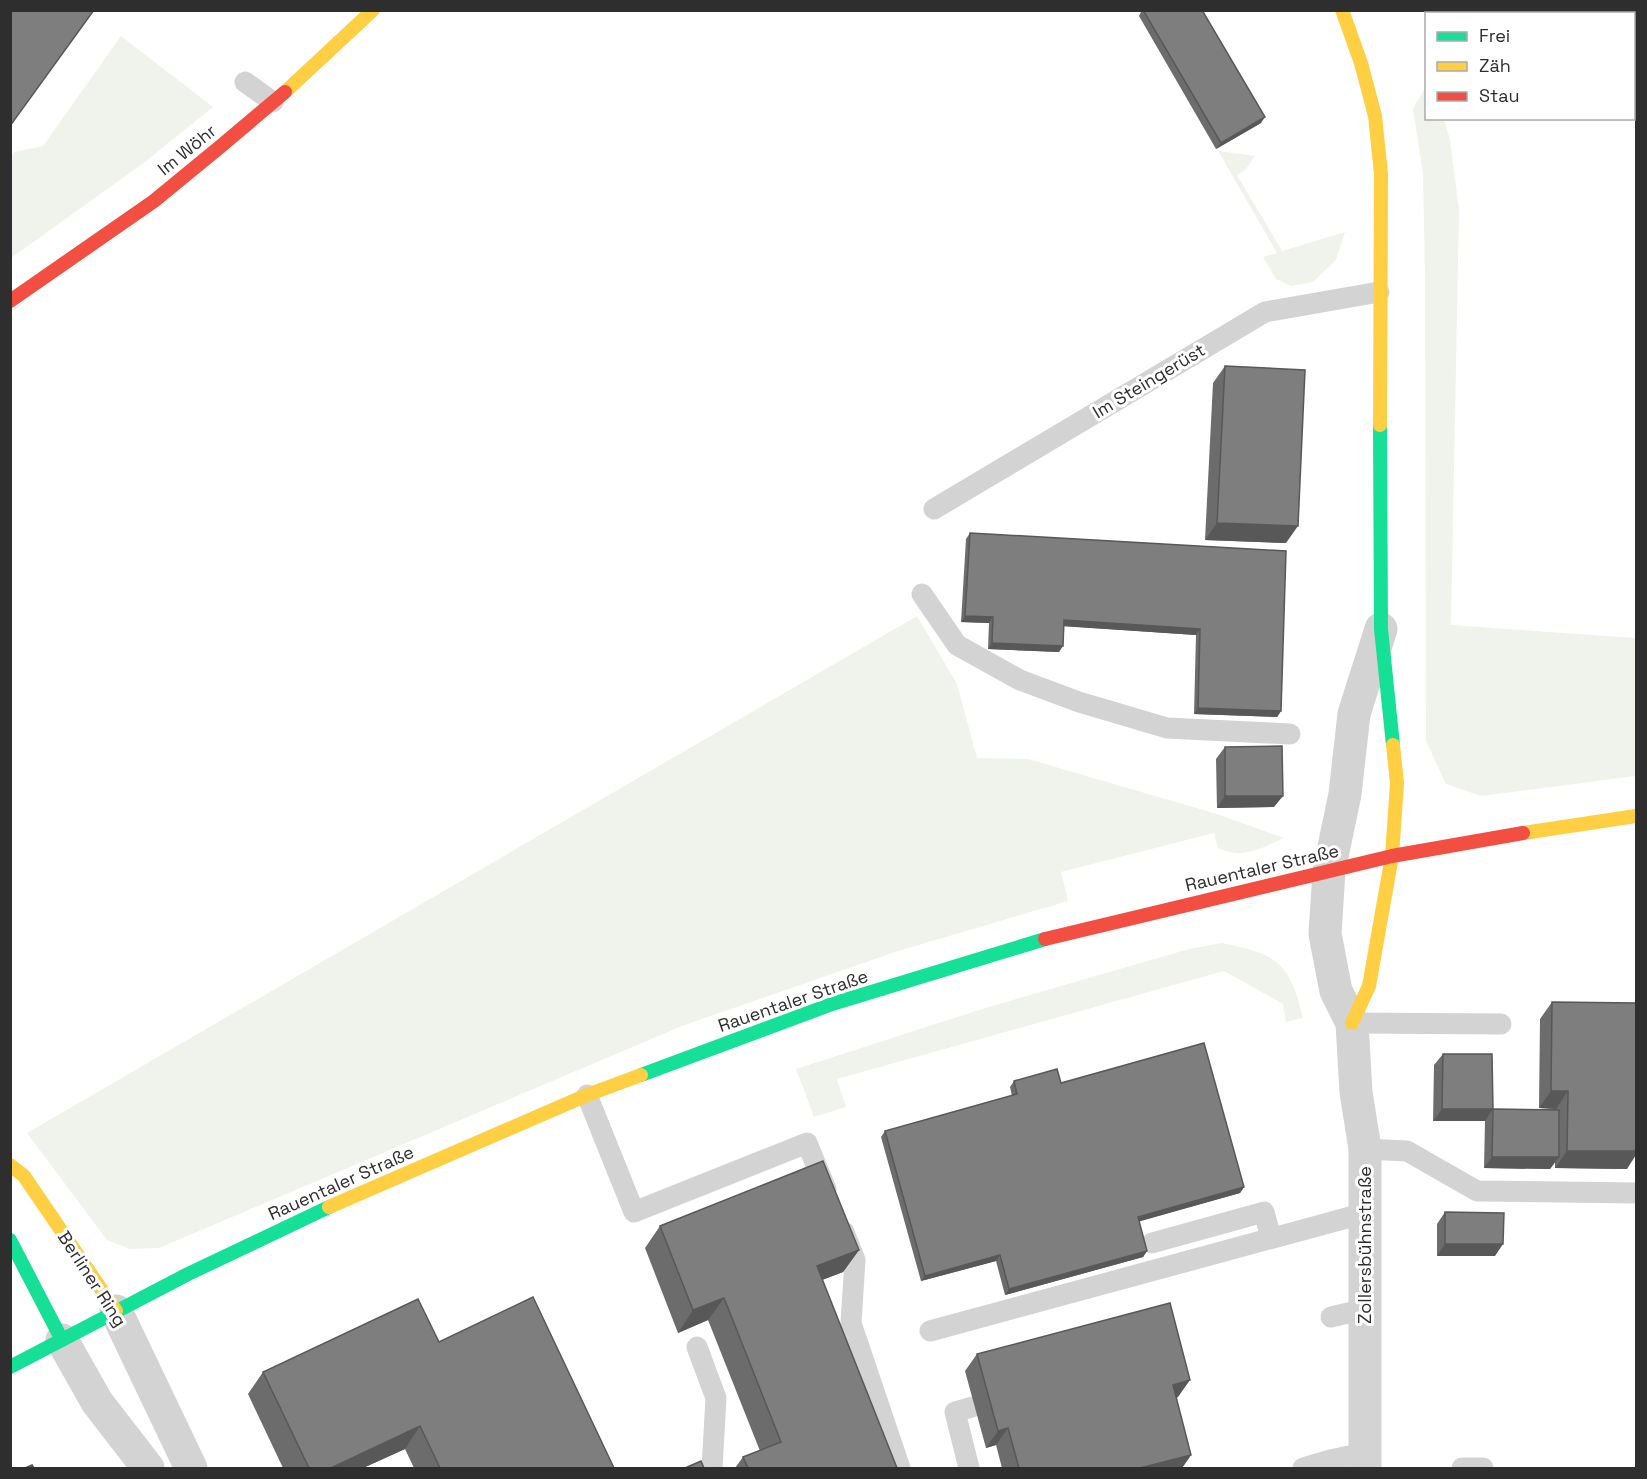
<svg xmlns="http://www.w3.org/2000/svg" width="1647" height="1479" font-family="'Space Grotesk',sans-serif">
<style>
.green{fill:#f0f3ec}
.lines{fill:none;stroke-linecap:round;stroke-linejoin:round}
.lane{stroke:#d3d3d3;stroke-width:21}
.street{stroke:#d3d3d3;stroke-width:33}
.fast{stroke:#16e098;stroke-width:14}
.slow{stroke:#ffcf43;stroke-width:14}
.jam{stroke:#f24e42;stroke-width:14}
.wall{fill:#6c6c6c}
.shaded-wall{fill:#585858}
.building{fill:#7e7e7e;stroke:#585858;stroke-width:1.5}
.labels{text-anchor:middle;stroke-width:6;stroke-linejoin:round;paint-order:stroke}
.street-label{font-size:18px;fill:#2e2e2e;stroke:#fff}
</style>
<rect width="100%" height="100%" fill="#fff"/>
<g class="green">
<path d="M121,36L213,107L145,162L11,258V157L14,152L43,146Z"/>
<path d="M1426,87V118L1444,119L1450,140L1459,210L1451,625L1636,638V776L1481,796L1446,784L1426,741L1425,274L1423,174L1413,108Z"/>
<path d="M1218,148L1219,151L1255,156L1246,169L1237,175L1282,251L1345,232L1336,260L1313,282L1291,286L1276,279L1263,257L1277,253L1217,149Z"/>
<path d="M917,616L957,684L977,758L1028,759L1217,814L1284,838C1261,848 1242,860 1218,848L1214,833L1061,872L1068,901L895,952L682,1026L159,1248L130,1249L107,1240L27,1133Z"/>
<path d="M1222,943C1277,954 1290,962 1303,1018L1286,1022L1283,1004L1224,971L837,1079L846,1107L814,1117L796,1069L985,1008L1189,949Z"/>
</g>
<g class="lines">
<g class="lane">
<path d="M245,82L273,102"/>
<path d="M934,509L1265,312L1379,292"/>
<path d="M922,594L957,645L1020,680L1079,702L1167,728L1290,734"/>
<path d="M1352,1023L1501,1024"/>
<path d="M587,1095L634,1212L807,1143L826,1189"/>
<path d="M1365,1149L1407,1151L1477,1191L1636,1193"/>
<path d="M844,1232L855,1260L851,1323L900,1468"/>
<path d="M1152,1243L1264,1212L1271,1238"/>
<path d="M1331,1317L1365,1309"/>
<path d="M930,1331L1365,1213"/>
<path d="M697,1347L716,1398L712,1468"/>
<path d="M969,1468L955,1412L972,1407"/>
<path d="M1303,1468L1330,1460L1364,1453"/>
<path d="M1462,1468H1483"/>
</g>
<g class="street">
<path d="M116,1311L191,1468"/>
<path d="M62,1340L97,1402L148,1468"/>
<path d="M1365,1468V1149L1356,1092L1352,1023L1336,991L1325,934L1329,871L1345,794L1354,714L1381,629"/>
</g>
<g class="fast">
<path d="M1380,425L1381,629L1393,745"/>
<path d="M641,1075L832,1004L1045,939"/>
<path d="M10,1240L62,1340"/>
<path d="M10,1367L188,1274L329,1207"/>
</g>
<g class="slow">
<path d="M1342,10L1361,63L1375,116L1381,174L1380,425"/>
<path d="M285,92L373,10"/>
<path d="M1523,833L1636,816"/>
<path d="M1352,1023L1369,986L1392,856L1397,783L1393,745"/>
<path d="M10,1165L24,1176L116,1311"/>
<path d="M329,1207L587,1095L641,1075"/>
</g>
<g class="jam">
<path d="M10,301L154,201L221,146L285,92"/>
<path d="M1045,939L1392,856L1523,833"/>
</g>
</g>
<g class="wall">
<path d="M1142,10H1202L1261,123L1216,149L1139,16Z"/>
<path d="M1225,366L1286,543L1205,540L1213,383Z"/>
<path d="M970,533L1286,551L1281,711L1277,717L1194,714L1196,635L1064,626L1059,652L988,649L989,623L961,622L966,539Z"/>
<path d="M1225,747L1274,807L1217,808L1216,759Z"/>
<path d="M1552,1002L1627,1169L1555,1168V1162L1550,1169L1484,1168L1485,1121H1433L1434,1065L1443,1054L1493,1109H1556L1539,1108L1540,1019Z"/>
<path d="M1014,1081L1061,1083L1244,1187L1240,1193L1139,1221L1147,1251L1143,1257L1005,1295L996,1261L921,1281L881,1137L885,1131L1012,1096L1010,1087Z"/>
<path d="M1445,1212L1495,1256H1437V1224Z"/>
<path d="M660,1226L859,1250L843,1272L822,1280L897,1468H735L743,1457L760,1451L708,1320L678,1333L645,1248Z"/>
<path d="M439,1342L614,1468H414L405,1449L363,1468H283L248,1394L263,1372Z"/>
<path d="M977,1354L1178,1397L1176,1398L1191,1455L1182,1468H1002L996,1445L986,1448L965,1371Z"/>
</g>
<g class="shaded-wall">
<path d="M1265,117L1261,123L1216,149L1221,143Z"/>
<path d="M1217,523L1298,526L1286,543L1205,540Z"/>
<path d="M965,616L993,617L989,623L961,622Z"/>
<path d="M1064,620L1200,629L1196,635L1060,626Z"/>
<path d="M992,643L1063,646L1059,652L988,649Z"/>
<path d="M1198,708L1281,711L1277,717L1194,714Z"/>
<path d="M1225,796H1283L1274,807L1217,808Z"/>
<path d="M1551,1091H1568L1556,1109L1539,1108Z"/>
<path d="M1442,1109H1493L1485,1121H1433Z"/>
<path d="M1567,1151H1636V1155L1627,1169L1555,1168Z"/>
<path d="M1492,1157H1559L1550,1169L1484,1168Z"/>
<path d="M1244,1187L1240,1193L1134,1223L1138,1217Z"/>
<path d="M1445,1244H1503L1495,1256H1437Z"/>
<path d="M859,1250L843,1272L801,1288L817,1266Z"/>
<path d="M1147,1251L1143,1257L1005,1295L1009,1289Z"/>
<path d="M1000,1255L996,1261L921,1281L925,1276Z"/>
<path d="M724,1298L708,1320L678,1333L693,1310Z"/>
<path d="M1190,1380L1178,1397L1161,1402L1173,1385Z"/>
<path d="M420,1426L405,1449L363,1468H331Z"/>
<path d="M1008,1428L996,1445L986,1448L998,1431Z"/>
<path d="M1191,1455L1182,1468H1140Z"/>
</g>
<g class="building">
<path d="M10,10H94L10,126Z"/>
<path d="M1143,10H1202L1265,117L1221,143Z"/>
<path d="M1225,366L1305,370L1298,526L1217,523Z"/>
<path d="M970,533L1286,551L1281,711L1198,708L1200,629L1064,620L1063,646L992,643L993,617L965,616Z"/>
<path d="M1282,746L1283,796H1225V747Z"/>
<path d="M1552,1002L1636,1003V1151H1567L1568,1091H1551Z"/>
<path d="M1204,1043L1244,1187L1138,1217L1147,1251L1009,1289L1000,1255L925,1276L885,1131L1017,1094L1014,1081L1057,1069L1061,1083Z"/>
<path d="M1443,1054H1492L1493,1109H1442Z"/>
<path d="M1493,1109L1559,1110V1157H1492Z"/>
<path d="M823,1161L859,1250L817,1266L897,1468H748L743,1457L781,1442L724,1298L693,1310L660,1226Z"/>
<path d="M1445,1212L1504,1213L1503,1244H1445Z"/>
<path d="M533,1297L614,1468H440L420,1426L331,1468H309L263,1372L418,1299L439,1342Z"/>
<path d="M1170,1303L1190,1380L1173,1385L1191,1455L1140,1468H1019L1008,1428L998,1431L977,1354Z"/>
<path d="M701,1461L704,1468H685Z"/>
<path d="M32,1465L34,1468H25Z"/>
</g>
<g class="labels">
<g class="street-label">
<text transform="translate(187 150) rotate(-39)" y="6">Im Wöhr</text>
<text transform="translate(1149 381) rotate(-31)" y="6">Im Steingerüst</text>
<text transform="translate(1262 868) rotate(-13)" y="6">Rauentaler Straße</text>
<text transform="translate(793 1001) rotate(-19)" y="6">Rauentaler Straße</text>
<text transform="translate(341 1183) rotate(-24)" y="6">Rauentaler Straße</text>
<text transform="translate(1365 1245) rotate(-90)" y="6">Zollersbühnstraße</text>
<text transform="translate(92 1279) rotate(57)" y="6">Berliner Ring</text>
</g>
</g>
<rect width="1647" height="1479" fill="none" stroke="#2e2e2e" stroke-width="24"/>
<rect x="1425" y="12" width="210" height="108" fill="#ffffff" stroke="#ababab" stroke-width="1.5"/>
<rect x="1437" y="32" width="30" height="9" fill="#16e098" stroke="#ababab" stroke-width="1.5"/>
<text x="1479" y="42" font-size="18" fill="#2e2e2e">Frei</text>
<rect x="1437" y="62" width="30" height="9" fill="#ffcf43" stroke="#ababab" stroke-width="1.5"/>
<text x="1479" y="72" font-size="18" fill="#2e2e2e">Zäh</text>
<rect x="1437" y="92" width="30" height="9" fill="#f24e42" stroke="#ababab" stroke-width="1.5"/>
<text x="1479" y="102" font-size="18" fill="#2e2e2e">Stau</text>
</svg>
